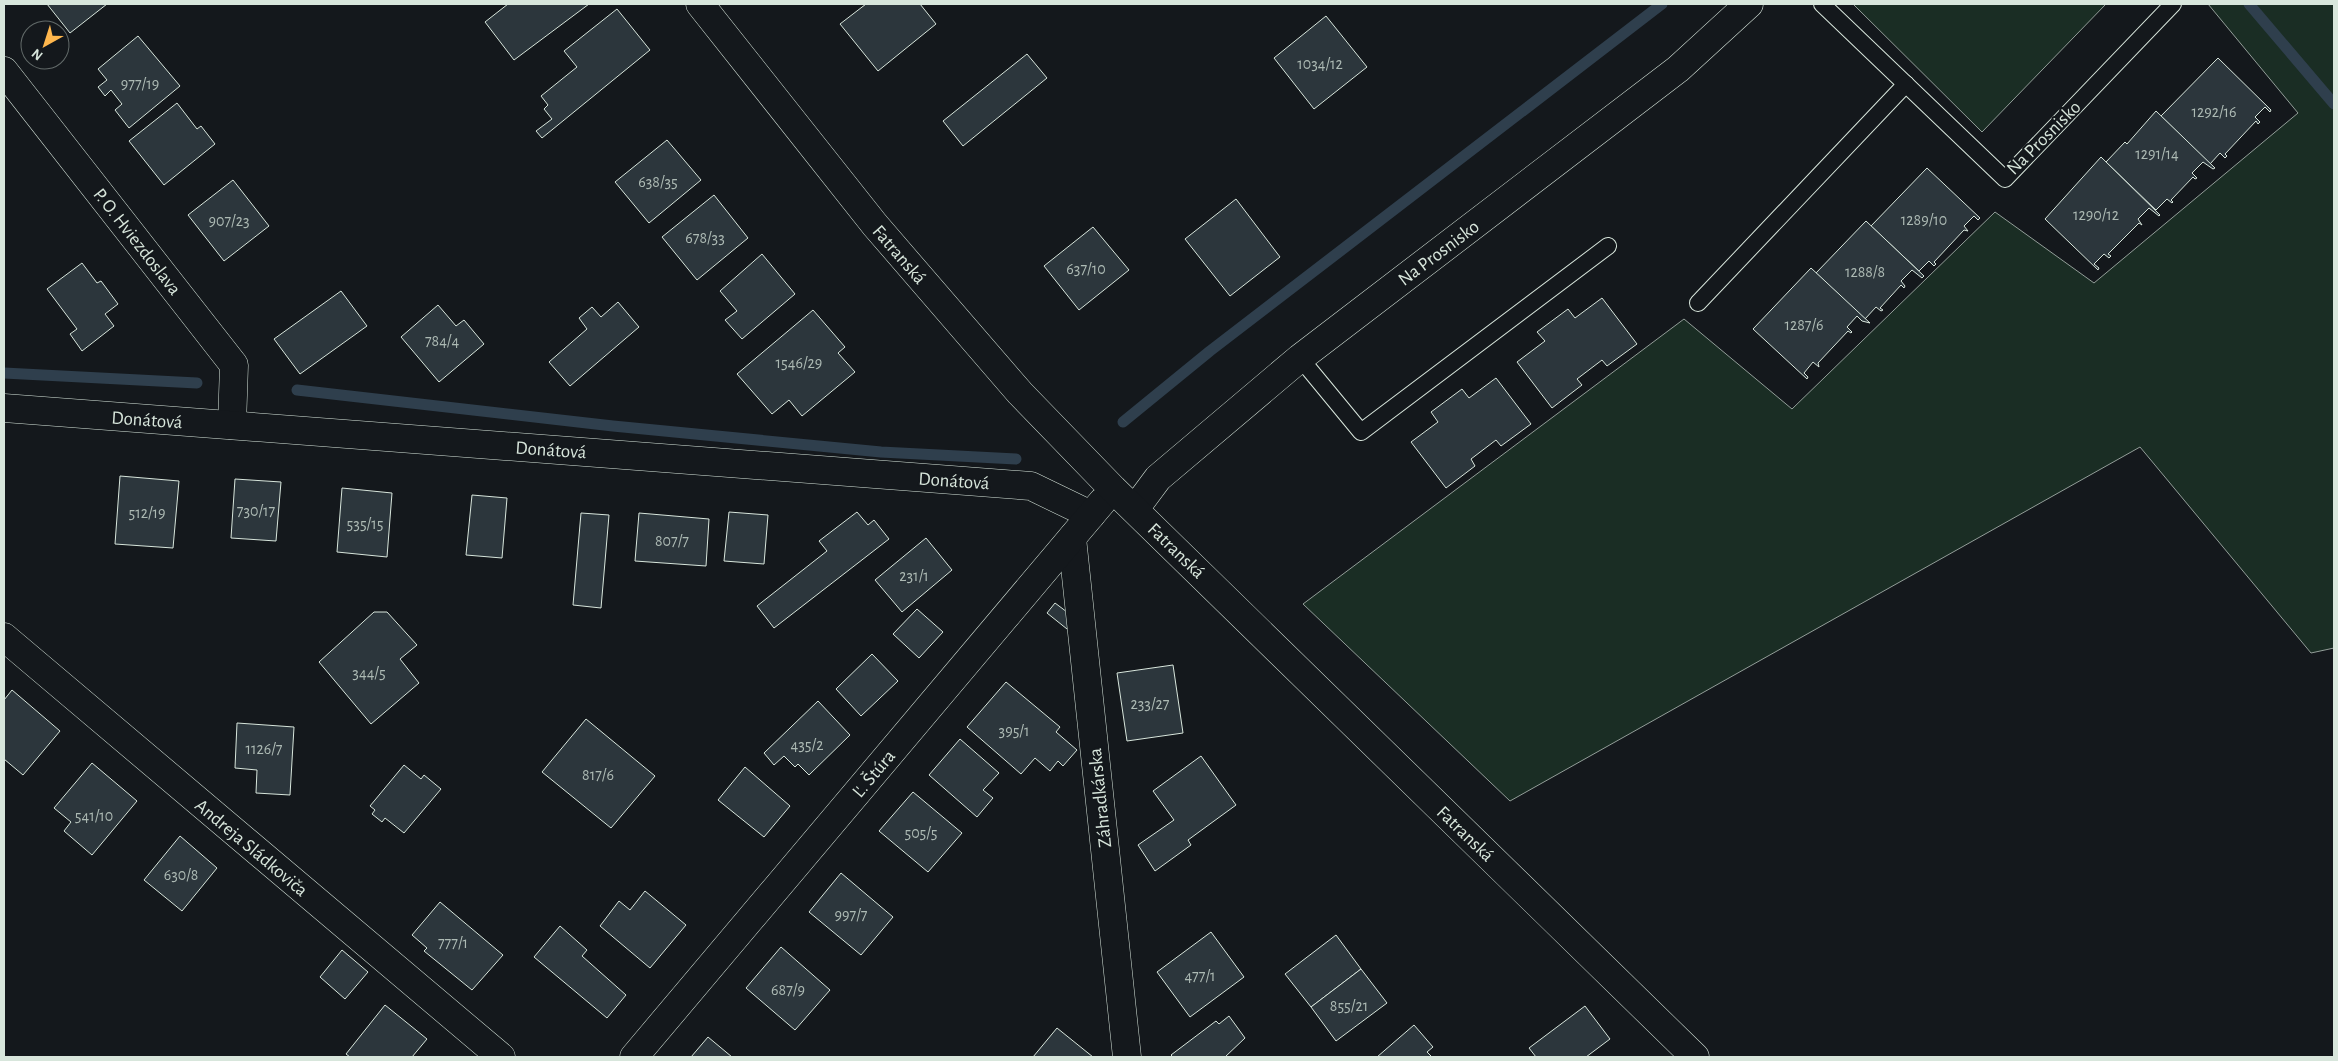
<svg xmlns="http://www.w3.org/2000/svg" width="2338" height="1061" font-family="'Alegreya Sans',sans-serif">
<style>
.green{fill:#1a2d24;stroke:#939e99}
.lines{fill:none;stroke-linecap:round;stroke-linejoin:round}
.stream{stroke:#2f3f4d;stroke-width:11}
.building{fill:#2c363c;stroke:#d8e6dc}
.lane-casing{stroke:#d8e6dc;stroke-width:18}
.street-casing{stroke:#d8e6dc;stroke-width:29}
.secondary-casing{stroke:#d8e6dc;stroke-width:29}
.lane{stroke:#14181c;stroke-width:16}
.street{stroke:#14181c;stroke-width:28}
.secondary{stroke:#14181c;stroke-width:28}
.labels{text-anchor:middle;stroke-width:4;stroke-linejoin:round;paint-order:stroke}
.number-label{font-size:16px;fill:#adbab4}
.street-label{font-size:19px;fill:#d8e6dc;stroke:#14181c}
</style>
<rect width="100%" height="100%" fill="#14181c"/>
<g class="green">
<path d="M1853,4H2106L1982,132Z"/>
<path d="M2208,4H2334V648L2311,653L2140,447L1510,801L1303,604L1684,319L1792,409L1995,212L2094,283L2298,113Z"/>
</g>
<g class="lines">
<g class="stream">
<path d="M2249,4L2334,104"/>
<path d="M4,373L197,383"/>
<path d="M297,390L613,426L881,452L1016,459"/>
<path d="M1123,422L1210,351L1662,4"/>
</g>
</g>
<g class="building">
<path d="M47,4H107L70,33Z"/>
<path d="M508,4H589L514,60L485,22Z"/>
<path d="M866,4H920L936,24L878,71L840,24Z"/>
<path d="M617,9L650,50L542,138L536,131L552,119L544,109L548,105L541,96L577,67L564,51Z"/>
<path d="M1326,16L1367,67L1314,109L1274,58Z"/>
<path d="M138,36L180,86L129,128L115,110L122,104L111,90L105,96L98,87L107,80L98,69Z"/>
<path d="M1027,54L1047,78L963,146L943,121Z"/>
<path d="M2218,58L2271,110L2270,112L2265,107L2255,117L2260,122L2258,124L2256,121L2225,154L2227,156L2225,158L2220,153L2210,164L2161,116Z"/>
<path d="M177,103L197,129L201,126L215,144L164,185L129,141Z"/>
<path d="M2156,111L2215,168L2213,169L2203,162L2192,173L2197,178L2195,179L2193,177L2171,200L2173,202L2172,203L2167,199L2156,210L2106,162L2125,142L2127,144Z"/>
<path d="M667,140L701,180L649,223L615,182Z"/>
<path d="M2101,157L2160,215L2159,216L2149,208L2138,219L2142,225L2139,223L2108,254L2111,256L2109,258L2104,254L2094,264L2099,268L2098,270L2045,219Z"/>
<path d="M1927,168L1980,218L1978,220L1974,216L1964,226L1968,231L1964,230L1934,262L1936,264L1934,266L1929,261L1919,271L1871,226Z"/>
<path d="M233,180L269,226L224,261L188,215Z"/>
<path d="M714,195L748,238L697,280L662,237Z"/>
<path d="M1236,199L1280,257L1230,296L1185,239Z"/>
<path d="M1866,221L1924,276L1922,278L1912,270L1901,281L1905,286L1904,288L1901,285L1880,308L1883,310L1881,311L1876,307L1865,319L1816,273Z"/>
<path d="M1093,227L1129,270L1079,310L1044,266Z"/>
<path d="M762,254L795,294L742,339L725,320L737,311L720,291Z"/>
<path d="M82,263L97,283L101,281L118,304L105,314L114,326L82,351L70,334L77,329L47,289Z"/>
<path d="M1811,268L1870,323L1862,321L1857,316L1847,327L1852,332L1851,333L1848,331L1818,363L1819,367L1813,362L1804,373L1808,377L1807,379L1753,329Z"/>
<path d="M341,291L367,326L300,374L274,339Z"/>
<path d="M1602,298L1637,344L1607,366L1602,360L1577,379L1582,385L1552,408L1517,362L1545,341L1537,332L1568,309L1575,318Z"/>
<path d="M618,302L639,327L570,386L549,362L587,329L579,318L592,307L601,317Z"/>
<path d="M438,305L456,326L464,320L484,344L439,382L401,337Z"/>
<path d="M813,310L845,347L838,353L855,372L802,416L789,400L772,414L737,374Z"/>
<path d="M1496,378L1531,424L1501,446L1496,440L1471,459L1475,466L1446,488L1411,442L1438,422L1431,412L1462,389L1469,398Z"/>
<path d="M120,476L179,481L173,548L115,544Z"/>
<path d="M235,479L281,482L276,541L231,538Z"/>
<path d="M342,488L392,493L387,557L337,552Z"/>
<path d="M472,495L507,498L502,558L466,555Z"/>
<path d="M729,512L768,515L764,564L724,561Z"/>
<path d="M857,512L868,525L874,520L889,539L774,628L757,606L827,551L819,541Z"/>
<path d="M581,513L609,515L601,608L573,605Z"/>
<path d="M639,513L709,519L706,566L635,561Z"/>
<path d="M926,538L952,570L902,612L875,580Z"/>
<path d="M1055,603L1075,618L1067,629L1047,613Z"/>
<path d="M917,609L943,632L919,658L893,634Z"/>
<path d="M374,612H387L417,645L400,659L419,683L371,724L319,662Z"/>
<path d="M872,654L898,681L861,716L836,689Z"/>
<path d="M1173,665L1183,733L1127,741L1117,673Z"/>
<path d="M1006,682L1060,727L1056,732L1077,750L1063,766L1058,761L1050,771L1035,758L1021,774L967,727Z"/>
<path d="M12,690L60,731L23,775L4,759V700Z"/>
<path d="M818,701L850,735L809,775L798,764L795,767L784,756L774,765L764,753Z"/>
<path d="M586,719L655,776L611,828L542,772Z"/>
<path d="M237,723L294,727L290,795L256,793L257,770L235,768Z"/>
<path d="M960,739L999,773L983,790L993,798L977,817L929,775Z"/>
<path d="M1201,756L1236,805L1188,840L1191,845L1155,871L1138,845L1174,820L1153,791Z"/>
<path d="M92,763L137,801L92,855L64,831L71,822L54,808Z"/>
<path d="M404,765L421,779L424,775L441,789L404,833L385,818L382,822L372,814L375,810L370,806Z"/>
<path d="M745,767L790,806L764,837L718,800Z"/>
<path d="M913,792L962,833L928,872L879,831Z"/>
<path d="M180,836L217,868L182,911L144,880Z"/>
<path d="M841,873L893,917L861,955L809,912Z"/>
<path d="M645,891L686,925L650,968L600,926L619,901L630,910Z"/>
<path d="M440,902L503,955L472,990L424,951L427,948L412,935Z"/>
<path d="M560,926L587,950L582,956L626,995L607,1018L534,957Z"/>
<path d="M1211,932L1244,977L1190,1017L1157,972Z"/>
<path d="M1336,935L1361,969L1311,1007L1285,974Z"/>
<path d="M781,947L830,990L795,1030L746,988Z"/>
<path d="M342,950L368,972L345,999L320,977Z"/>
<path d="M1361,969L1387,1003L1336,1041L1311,1007Z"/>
<path d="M385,1005L427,1039L412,1057H350L346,1054Z"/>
<path d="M1585,1006L1610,1039L1586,1057H1536L1529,1048Z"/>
<path d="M1229,1016L1245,1038L1225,1057H1173L1171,1055L1216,1021L1219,1024Z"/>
<path d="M1414,1025L1433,1047L1427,1052L1432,1057H1377Z"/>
<path d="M1057,1028L1093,1057H1033Z"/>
<path d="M708,1037L732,1057H691Z"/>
</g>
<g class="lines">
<defs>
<g id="lane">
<path d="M1822,4L2005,179L2173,4"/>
<path d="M1698,303L1906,84"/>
<path d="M1300,358L1361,432L1608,246"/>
</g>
<g id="street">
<path d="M4,71L234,365L232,425"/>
<path d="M4,408L1031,486L1091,515"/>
<path d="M1135,509L1158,478L1300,358L1678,69L1749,4"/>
<path d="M1072,538L1127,1057"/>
<path d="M4,637L501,1057"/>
<path d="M634,1057L1102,502"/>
</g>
<path id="secondary" d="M700,4L875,225L1020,393L1113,489L1695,1057"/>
</defs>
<use href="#lane" class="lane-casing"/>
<use href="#street" class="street-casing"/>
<use href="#secondary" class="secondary-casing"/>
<use href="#lane" class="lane"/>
<use href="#street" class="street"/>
<use href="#secondary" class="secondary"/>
</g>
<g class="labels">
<g class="number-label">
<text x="1320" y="69">1034/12</text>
<text x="140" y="89">977/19</text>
<text x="2214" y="117">1292/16</text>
<text x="2157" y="159">1291/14</text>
<text x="658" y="187">638/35</text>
<text x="2096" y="220">1290/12</text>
<text x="1924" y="225">1289/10</text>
<text x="229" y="226">907/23</text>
<text x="705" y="243">678/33</text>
<text x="1086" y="274">637/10</text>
<text x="1865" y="277">1288/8</text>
<text x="1804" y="330">1287/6</text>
<text x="442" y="346">784/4</text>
<text x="799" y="368">1546/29</text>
<text x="256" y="516">730/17</text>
<text x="147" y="518">512/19</text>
<text x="365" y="529">535/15</text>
<text x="672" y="546">807/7</text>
<text x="914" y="581">231/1</text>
<text x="369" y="678">344/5</text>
<text x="1150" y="709">233/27</text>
<text x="1014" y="736">395/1</text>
<text x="807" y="750">435/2</text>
<text x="264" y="754">1126/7</text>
<text x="598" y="780">817/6</text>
<text x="94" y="821">541/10</text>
<text x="921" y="838">505/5</text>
<text x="181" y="880">630/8</text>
<text x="851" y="920">997/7</text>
<text x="453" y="948">777/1</text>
<text x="1200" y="981">477/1</text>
<text x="788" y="995">687/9</text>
<text x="1349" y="1011">855/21</text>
</g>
<g class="street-label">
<text transform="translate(2043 137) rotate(-45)" y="7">Na Prosnisko</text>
<text transform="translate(138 241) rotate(52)" y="7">P. O. Hviezdoslava</text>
<text transform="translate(1438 252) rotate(-37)" y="7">Na Prosnisko</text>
<text transform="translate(900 254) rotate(49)" y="7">Fatranská</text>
<text transform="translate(147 419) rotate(4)" y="7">Donátová</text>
<text transform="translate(551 449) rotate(4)" y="7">Donátová</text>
<text transform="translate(954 480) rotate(4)" y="7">Donátová</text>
<text transform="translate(1177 550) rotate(44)" y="7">Fatranská</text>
<text transform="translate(873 773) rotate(-50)" y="7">Ľ. Štúra</text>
<text transform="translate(1099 798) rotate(-96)" y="7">Záhradkárska</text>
<text transform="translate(1466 833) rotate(44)" y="7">Fatranská</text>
<text transform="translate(252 847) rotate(40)" y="7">Andreja Sládkoviča</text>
</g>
</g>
<rect width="2338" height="1061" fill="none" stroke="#d8e6dc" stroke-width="10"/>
<g transform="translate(45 45) rotate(219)"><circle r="24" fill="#14181c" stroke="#626a69"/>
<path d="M0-4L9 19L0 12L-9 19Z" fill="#ffb74d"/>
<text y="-8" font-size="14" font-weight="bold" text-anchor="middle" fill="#d8e6dc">N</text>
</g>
</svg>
